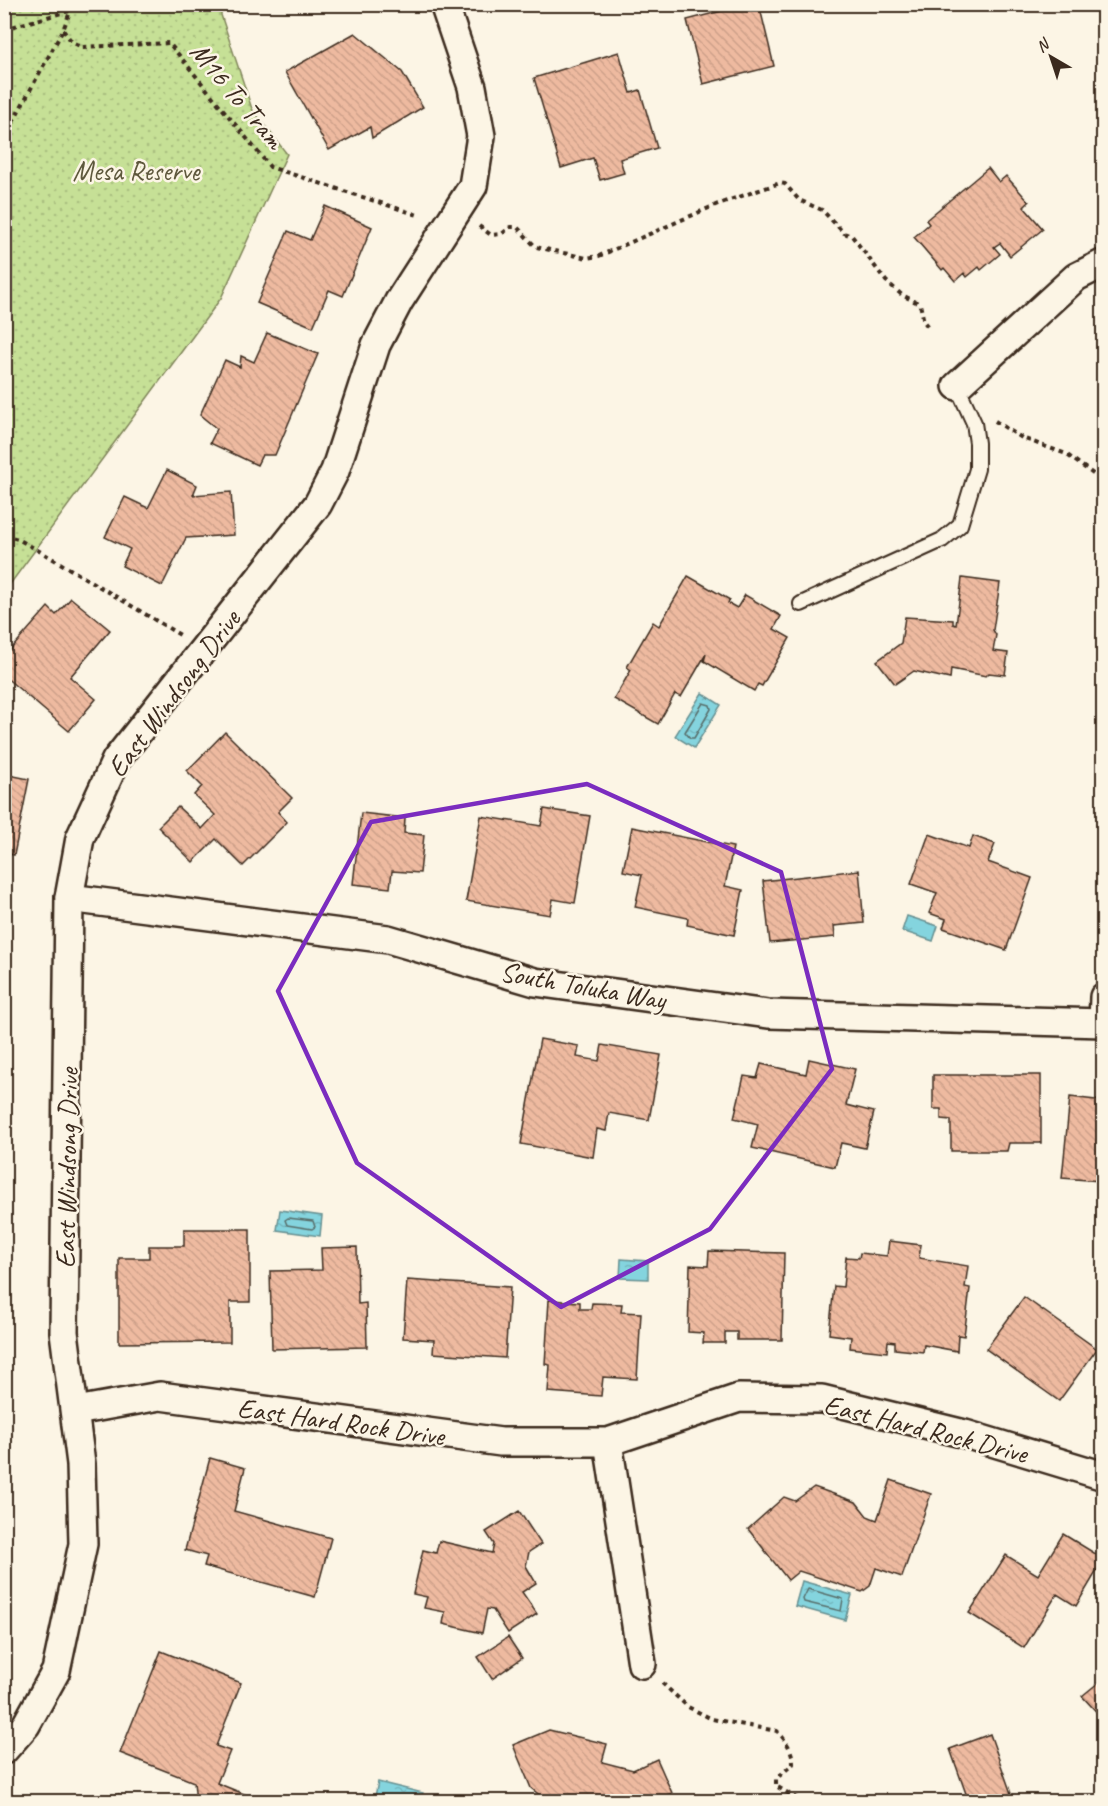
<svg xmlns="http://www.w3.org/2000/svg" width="1108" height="1806" font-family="Caveat,sans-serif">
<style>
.grass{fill:url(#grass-dots);stroke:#80855a;stroke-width:1.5}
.water{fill:url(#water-ripples);stroke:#679091;stroke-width:1.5}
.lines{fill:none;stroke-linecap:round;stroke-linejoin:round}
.shore{stroke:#586e6b;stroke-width:1.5}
.building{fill:url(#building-back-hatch);stroke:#3b2a1e;stroke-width:1.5}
.lane-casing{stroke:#3b2a1e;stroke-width:18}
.street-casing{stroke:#3b2a1e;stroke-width:32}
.path{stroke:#3b2a1e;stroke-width:4;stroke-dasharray:4.5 4.5;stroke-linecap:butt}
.lane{stroke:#fcf5e5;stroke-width:14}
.street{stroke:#fcf5e5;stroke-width:27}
.marked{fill:none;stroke:#7b2cbf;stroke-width:4.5;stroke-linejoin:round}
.labels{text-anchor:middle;stroke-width:5;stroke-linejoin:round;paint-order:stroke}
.street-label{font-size:28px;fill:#3b2a1e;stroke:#fcf5e5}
.park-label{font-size:28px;fill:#5e583c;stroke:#fcf5e5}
</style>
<defs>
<pattern id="grass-dots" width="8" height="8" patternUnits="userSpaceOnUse" patternTransform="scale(1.5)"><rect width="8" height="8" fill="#c6e096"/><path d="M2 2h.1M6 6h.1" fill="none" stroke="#abc081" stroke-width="1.8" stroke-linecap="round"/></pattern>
<pattern id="water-ripples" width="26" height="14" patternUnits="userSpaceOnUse" patternTransform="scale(1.5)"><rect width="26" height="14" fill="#84d4de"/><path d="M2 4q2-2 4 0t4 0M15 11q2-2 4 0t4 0" fill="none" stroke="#73b6be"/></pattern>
<pattern id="building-back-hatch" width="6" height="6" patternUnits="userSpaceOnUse" patternTransform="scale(1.5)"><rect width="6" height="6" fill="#eebaa0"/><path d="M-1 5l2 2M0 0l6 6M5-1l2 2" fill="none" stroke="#cda089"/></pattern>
</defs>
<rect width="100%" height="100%" fill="#fcf5e5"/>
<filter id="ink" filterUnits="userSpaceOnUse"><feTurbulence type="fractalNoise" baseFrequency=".0167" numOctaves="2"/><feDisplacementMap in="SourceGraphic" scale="12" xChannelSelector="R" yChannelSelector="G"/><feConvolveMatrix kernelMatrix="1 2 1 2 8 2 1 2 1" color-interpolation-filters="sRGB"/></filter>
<g filter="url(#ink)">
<path class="grass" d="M5,4L221,5V15L252,109L287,154L221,298L5,591Z"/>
<g class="water">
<path d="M702,693L721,705L694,748L675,736Z"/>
<path d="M907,916L938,926L933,941L902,931Z"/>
<path d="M280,1210L322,1216L320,1236L277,1230Z"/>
<path d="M621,1259L648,1261V1279L620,1278Z"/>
<path d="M802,1581L852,1595L845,1620L795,1606Z"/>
<path d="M378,1782L423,1793L420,1801H374Z"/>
</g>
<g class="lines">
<g class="shore">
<path d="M703,703L710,705L711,709L694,738H690L685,732Z"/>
<path d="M288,1218L313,1221L315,1227L312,1229L287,1225L285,1220Z"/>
<path d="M808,1589L843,1599L841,1611L804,1602L803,1599Z"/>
</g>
</g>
<g class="building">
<path d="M748,4H759L774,66L703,84L687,20Z"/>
<path d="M355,33L402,72L423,107L372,138L370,127L329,150L285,72Z"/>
<path d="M619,52L631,93L640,90L657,148L620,159L624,173L600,180L593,158L561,168L534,78Z"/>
<path d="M988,168L999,182L1006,176L1029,202L1024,207L1043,229L1010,256L1000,243L994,247L1000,254L981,270L979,267L967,277L964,273L955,281L944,268L942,270L914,237L929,224L926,220Z"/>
<path d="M325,206L372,227L343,296L329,290L313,327L257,303L288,231L310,240Z"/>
<path d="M1104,328V373L1098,329Z"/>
<path d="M267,333L318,354L275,455H262L257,465L210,443L217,429L200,415L225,360L240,367L241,356L254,362Z"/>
<path d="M167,470L197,485L193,495L231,492L234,535L186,538L162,586L122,566L130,549L105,537L125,497L148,508Z"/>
<path d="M688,576L730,600L728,603L737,608L745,595L781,616L774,629L790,638L762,686L758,684L754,691L704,661L706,654L681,697L675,694L658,724L614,699L631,670L627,667L653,622L659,626Z"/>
<path d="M962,578L1000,583L993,630L996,635L993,651L1008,653L1005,675L989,673L986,676L951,669L950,679L914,671L895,684L877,661L901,643L905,617L953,620V624L956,625Z"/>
<path d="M71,598L110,630L70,677L96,699L69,731L4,676V657L48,607L56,615Z"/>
<path d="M225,732L292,798L278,812L287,822L243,866L216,839L193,862L158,827L178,807L202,829L215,815L194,795L202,786L187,771Z"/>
<path d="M4,774L29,779L14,855L4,853Z"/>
<path d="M544,809L590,816L575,903L553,899L550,915L466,901L481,816L541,826Z"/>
<path d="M361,813L405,818L404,833L424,835L420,873L392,871L390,888L353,884Z"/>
<path d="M632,827L733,847L725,886L743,890L734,935L687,925L688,918L635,907L642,875L623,871Z"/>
<path d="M929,834L969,848L973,836L995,844L988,862L1032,878L1006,950L943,928L946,919L929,913L937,893L911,884Z"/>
<path d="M859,870L864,923L834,926L835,937L770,943L763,881Z"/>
<path d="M540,1039L579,1046L577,1057L599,1061L602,1045L661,1055L649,1120L609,1113L606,1131L597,1129L593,1157L521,1144Z"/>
<path d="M809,1059L855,1069L846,1105L874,1112L865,1148L841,1143L835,1167L752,1148L758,1124L734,1118L744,1076L757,1078L761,1064L806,1074Z"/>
<path d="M933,1075H1041V1143H1009L1007,1151H951V1120L941,1119V1109H933Z"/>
<path d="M1070,1097L1104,1101V1211H1098L1101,1181L1062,1178Z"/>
<path d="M184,1229H250V1302H230V1342L119,1343V1258H149V1246H184Z"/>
<path d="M889,1241L921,1245L919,1258L968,1266L965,1287L970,1288L964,1336L958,1335L957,1351L924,1345L923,1352L895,1349V1342L888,1341L887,1352L850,1348L851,1337L829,1334L834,1286L843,1287L846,1257L859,1258L860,1253L887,1256Z"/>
<path d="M357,1247L358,1304L366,1303L367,1347L272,1349L270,1271L322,1270L321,1248Z"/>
<path d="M709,1251L784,1253L782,1340H737V1332H725V1343H703L704,1333L688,1332L690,1265L708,1266Z"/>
<path d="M407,1280L510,1287L505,1358L433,1353L434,1340L403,1338Z"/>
<path d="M1024,1297L1097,1349L1059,1401L986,1349Z"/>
<path d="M549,1300L580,1302V1309H591L592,1303L622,1304L621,1312L641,1313L637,1379L603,1377L601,1396L548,1392L550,1365L545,1364Z"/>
<path d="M210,1458L245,1468L234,1511L331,1538L315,1597L204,1566L207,1556L185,1550Z"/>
<path d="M891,1480L931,1494L902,1577L876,1568L870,1586L862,1592L799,1571L788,1580L748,1529L784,1497L795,1501L814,1487L856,1502L867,1516L877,1520Z"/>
<path d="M519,1511L541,1544L529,1552L526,1566L536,1583L522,1592L537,1614L508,1633L493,1610L487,1609L482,1633L443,1624L445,1612L424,1608L427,1597L413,1594L423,1550L436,1553L439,1541L492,1553L494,1544L486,1532Z"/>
<path d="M1063,1534L1104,1559L1076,1606L1057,1594L1024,1648L969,1613L1006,1555L1038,1575Z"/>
<path d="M508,1637L522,1658L492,1679L478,1657Z"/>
<path d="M161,1651L241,1683L216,1746L230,1751L217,1783L249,1796L247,1802H196L194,1782L120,1753Z"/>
<path d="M1104,1678V1720L1082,1696Z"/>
<path d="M549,1730L607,1744L602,1762L633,1770L657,1759L672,1793L654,1802H548L531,1788L513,1745Z"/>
<path d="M990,1734L1014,1802H969L950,1749Z"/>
<path d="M119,1794L121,1802H97Z"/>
</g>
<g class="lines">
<defs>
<path id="lane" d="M801,604L942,540L960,525L977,469V443L974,423L957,386"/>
<g id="street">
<path d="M957,386L1076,277L1104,263"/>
<path d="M69,898L388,939L535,982L768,1014L1104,1023"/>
<path d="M1103,1023L1104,997"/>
<path d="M76,1411L160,1396L501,1442H608L739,1398L822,1399L965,1434L1104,1476"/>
<path d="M608,1442L642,1664"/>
<path d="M4,1750L26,1725L56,1671L83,1544L81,1464L64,1332L69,898L80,838L116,760L318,504L335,471L376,345L399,301L473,186L481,136L472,87L444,4"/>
</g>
</defs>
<use href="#lane" class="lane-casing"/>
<use href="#street" class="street-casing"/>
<g class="path">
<path d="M4,29L69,11"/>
<path d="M63,30L72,42L82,47L169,43L270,167L421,216"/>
<path d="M4,138L63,30L73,4"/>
<path d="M479,226L491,235L502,234L510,227H517L536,247L587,258L599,256L718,204L780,183L785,184L799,200L822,210L844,233L852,236L886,281L902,295L920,304L924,322L930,329"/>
<path d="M995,421L1022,438L1066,454L1104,482"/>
<path d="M4,535L18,539L55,560L180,635"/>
<path d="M662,1683L688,1707L712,1719L777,1731C786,1740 793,1751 793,1764L776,1779V1786L803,1802"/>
</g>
<use href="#lane" class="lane"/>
<use href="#street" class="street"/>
</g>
</g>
<path class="marked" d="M587,784L781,872L832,1069L710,1229L561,1307L357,1163L278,991L371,822Z"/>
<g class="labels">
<g class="street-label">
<text transform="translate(238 95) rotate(50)" y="10">M16 To Tram</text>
<text transform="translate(173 693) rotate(-53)" y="10">East Windsong Drive</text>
<text transform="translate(583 985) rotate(10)" y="10">South Toluka Way</text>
<text transform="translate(66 1168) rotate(-89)" y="10">East Windsong Drive</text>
<text transform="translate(341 1421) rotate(8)" y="10">East Hard Rock Drive</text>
<text transform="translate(926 1428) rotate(14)" y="10">East Hard Rock Drive</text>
</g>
<g class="park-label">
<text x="136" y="180">Mesa Reserve</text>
</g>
</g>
<rect width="1108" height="1806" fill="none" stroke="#fcf5e5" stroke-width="24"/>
<rect x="12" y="12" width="1084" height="1782" fill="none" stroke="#3b2a1e" stroke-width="2" filter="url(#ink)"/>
<g transform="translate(1051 57) rotate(321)" stroke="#fcf5e5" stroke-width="4.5" paint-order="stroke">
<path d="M0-4.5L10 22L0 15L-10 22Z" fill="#3b2a1e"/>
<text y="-9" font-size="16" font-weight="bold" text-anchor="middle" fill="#3b2a1e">N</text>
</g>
</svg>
